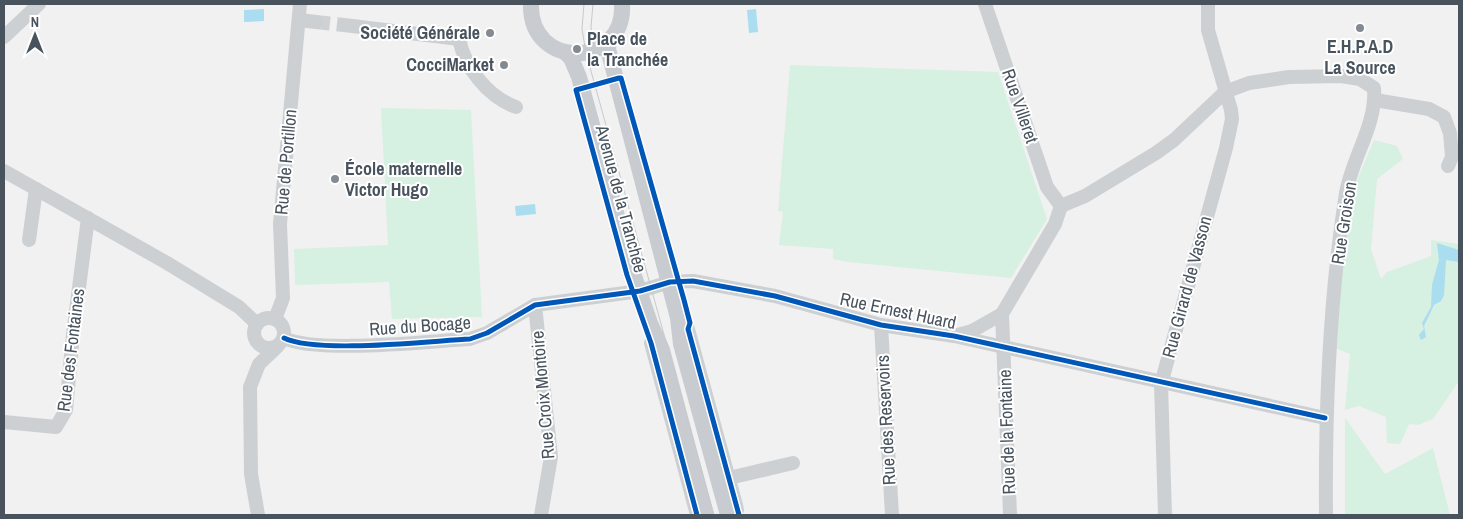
<svg xmlns="http://www.w3.org/2000/svg" width="1463" height="519" font-family="'Archivo Narrow',sans-serif">
<style>
.green{fill:#d6f0e1}
.water{fill:#aaddef}
.lines{fill:none;stroke-linecap:round;stroke-linejoin:round}
.minor-tunnel{stroke:#d0d1d4;stroke-width:14;stroke-dasharray:14 7;stroke-linecap:butt}
.minor{stroke:#cdd0d2;stroke-width:14}
.major{stroke:#c8ccd0;stroke-width:16}
.tram{stroke:#c8c9cb;stroke-width:1}
.cycleway-casing{stroke:#fff;stroke-width:8}
.cycleway{stroke:#0057b8;stroke-width:5}
.poi-dot{fill:#848a91;stroke:#fff;stroke-width:2}
.labels{text-anchor:middle;stroke-width:4;stroke-linejoin:round;paint-order:stroke}
.poi-label{font-size:18px;font-weight:bold;fill:#48535e;stroke:#fff;text-anchor:end}
.street-label{font-size:18px;fill:#48535e;stroke:#fff}
</style>
<rect width="100%" height="100%" fill="#f2f1f1"/>
<g class="green">
<path d="M790,65L998,72L1047,219L1011,278L847,262L833,259V249L779,245L783,212L778,211Z"/>
<path d="M381,108L471,110L482,317L392,319L389,282L295,285L294,249L388,245Z"/>
<path d="M1374,140L1397,146L1403,159L1377,179L1371,249L1381,279L1387,272L1431,256V240L1459,244V381L1433,419L1418,425L1409,424L1400,444L1387,443L1386,417L1359,406L1345,410L1350,354L1337,349L1338,316L1352,192Z"/>
<path d="M1345,418L1385,474L1433,448L1450,515H1345Z"/>
</g>
<g class="water">
<path d="M264,9V21L244,22V10Z"/>
<path d="M756,9L758,32L749,33L747,10Z"/>
<path d="M535,204L536,214L516,216L515,206Z"/>
<path d="M1437,243L1459,250V262L1446,260L1444,295L1441,301L1434,305L1424,326L1426,337L1421,340L1419,335L1424,329L1422,323L1431,307L1432,285L1439,260Z"/>
</g>
<g class="lines">
<path class="minor-tunnel" d="M316,22L344,25"/>
<g class="minor">
<path d="M985,4L1047,187L1061,206"/>
<path d="M299,20L316,22"/>
<path d="M344,25L459,39C465,68 488,97 516,107"/>
<path d="M4,37L39,4"/>
<path d="M1375,100L1429,109L1444,117L1450,133L1452,157L1448,166"/>
<path d="M4,171L167,263L239,307L257,324"/>
<path d="M1061,206L1085,196L1156,153L1174,140L1225,92L1249,83L1289,77L1341,76L1360,79L1374,88C1377,124 1352,158 1346,193C1329,300 1325,407 1326,515"/>
<path d="M29,240L36,189"/>
<path d="M535,305L551,457L541,515"/>
<circle cx="269" cy="333" r="15"/>
<path d="M678,318L688,329L736,505L737,510L733,515"/>
<path d="M275,319L283,298L280,224L300,4"/>
<path d="M881,325L892,515"/>
<path d="M656,335L651,343L697,515"/>
<path d="M954,336L972,331L1002,314"/>
<path d="M284,338C317,354 429,341 470,339L487,333L535,305L640,291L670,282L693,281L775,296L881,325L954,336L1325,418"/>
<path d="M4,422L56,427L66,410L73,334L88,218"/>
<path d="M729,478L793,463"/>
<path d="M258,515L251,474L250,387L259,364L277,347"/>
<path d="M1010,515L1002,314L1055,224L1061,206"/>
<path d="M1165,515L1161,384L1226,148L1232,119L1231,110L1208,30V4"/>
</g>
<g class="major">
<path d="M531,4C529,71 626,68 622,4"/>
<path d="M609,40L608,49L616,79L678,318L681,344L728,515"/>
<path d="M566,53L571,58L579,77L630,264L650,323L662,350L706,515"/>
</g>
<g class="tram">
<path d="M584,4L582,29L586,53L714,515"/>
<path d="M593,4L591,27L595,60"/>
</g>
<defs>
<g id="cycleway">
<path d="M619,78L576,90L627,275L651,343L697,515"/>
<path d="M621,78L684,300L690,323L688,329L739,515"/>
<path d="M284,338C317,354 429,341 470,339L487,333L535,305L640,291L670,282L693,281L775,296L881,325L954,336L1325,418"/>
</g>
</defs>
<use href="#cycleway" class="cycleway-casing"/>
<use href="#cycleway" class="cycleway"/>
</g>
<g class="poi-dot">
<circle cx="1360" cy="28" r="5"/>
<circle cx="490" cy="33" r="5"/>
<circle cx="577" cy="49" r="5"/>
<circle cx="504" cy="65" r="5"/>
<circle cx="335" cy="179" r="5"/>
</g>
<g class="labels">
<g class="poi-label">
<text x="480" y="39">Société Générale</text>
<text x="587" y="45" text-anchor="start">Place de<tspan x="587" dy="21">la Tranchée</tspan></text>
<text x="1360" y="53" text-anchor="middle">E.H.P.A.D<tspan x="1360" dy="21">La Source</tspan></text>
<text x="494" y="71">CocciMarket</text>
<text x="345" y="175" text-anchor="start">École maternelle<tspan x="345" dy="21">Victor Hugo</tspan></text>
</g>
<g class="street-label">
<text transform="translate(1020 106) rotate(71)" y="6">Rue Villeret</text>
<text transform="translate(286 162) rotate(-85)" y="6">Rue de Portillon</text>
<text transform="translate(621 199) rotate(75)" y="6">Avenue de la Tranchée</text>
<text transform="translate(1344 223) rotate(-81)" y="6">Rue Groison</text>
<text transform="translate(1187 287) rotate(-75)" y="6">Rue Girard de Vasson</text>
<text transform="translate(898 311) rotate(12)" y="6">Rue Ernest Huard</text>
<text transform="translate(420 326) rotate(-4)" y="6">Rue du Bocage</text>
<text transform="translate(71 350) rotate(-83)" y="6">Rue des Fontaines</text>
<text transform="translate(543 395) rotate(-95)" y="6">Rue Croix Montoire</text>
<text transform="translate(886 420) rotate(-93)" y="6">Rue des Reservoirs</text>
<text transform="translate(1007 432) rotate(-92)" y="6">Rue de la Fontaine</text>
</g>
</g>
<rect width="1463" height="519" fill="none" stroke="#48535e" stroke-width="10"/>
<g transform="translate(35 35)" stroke="#ffffff" stroke-width="4" paint-order="stroke">
<path d="M0-4L9 19L0 12L-9 19Z" fill="#48535e"/>
<text y="-8" font-size="14" font-weight="bold" text-anchor="middle" fill="#48535e">N</text>
</g>
</svg>
